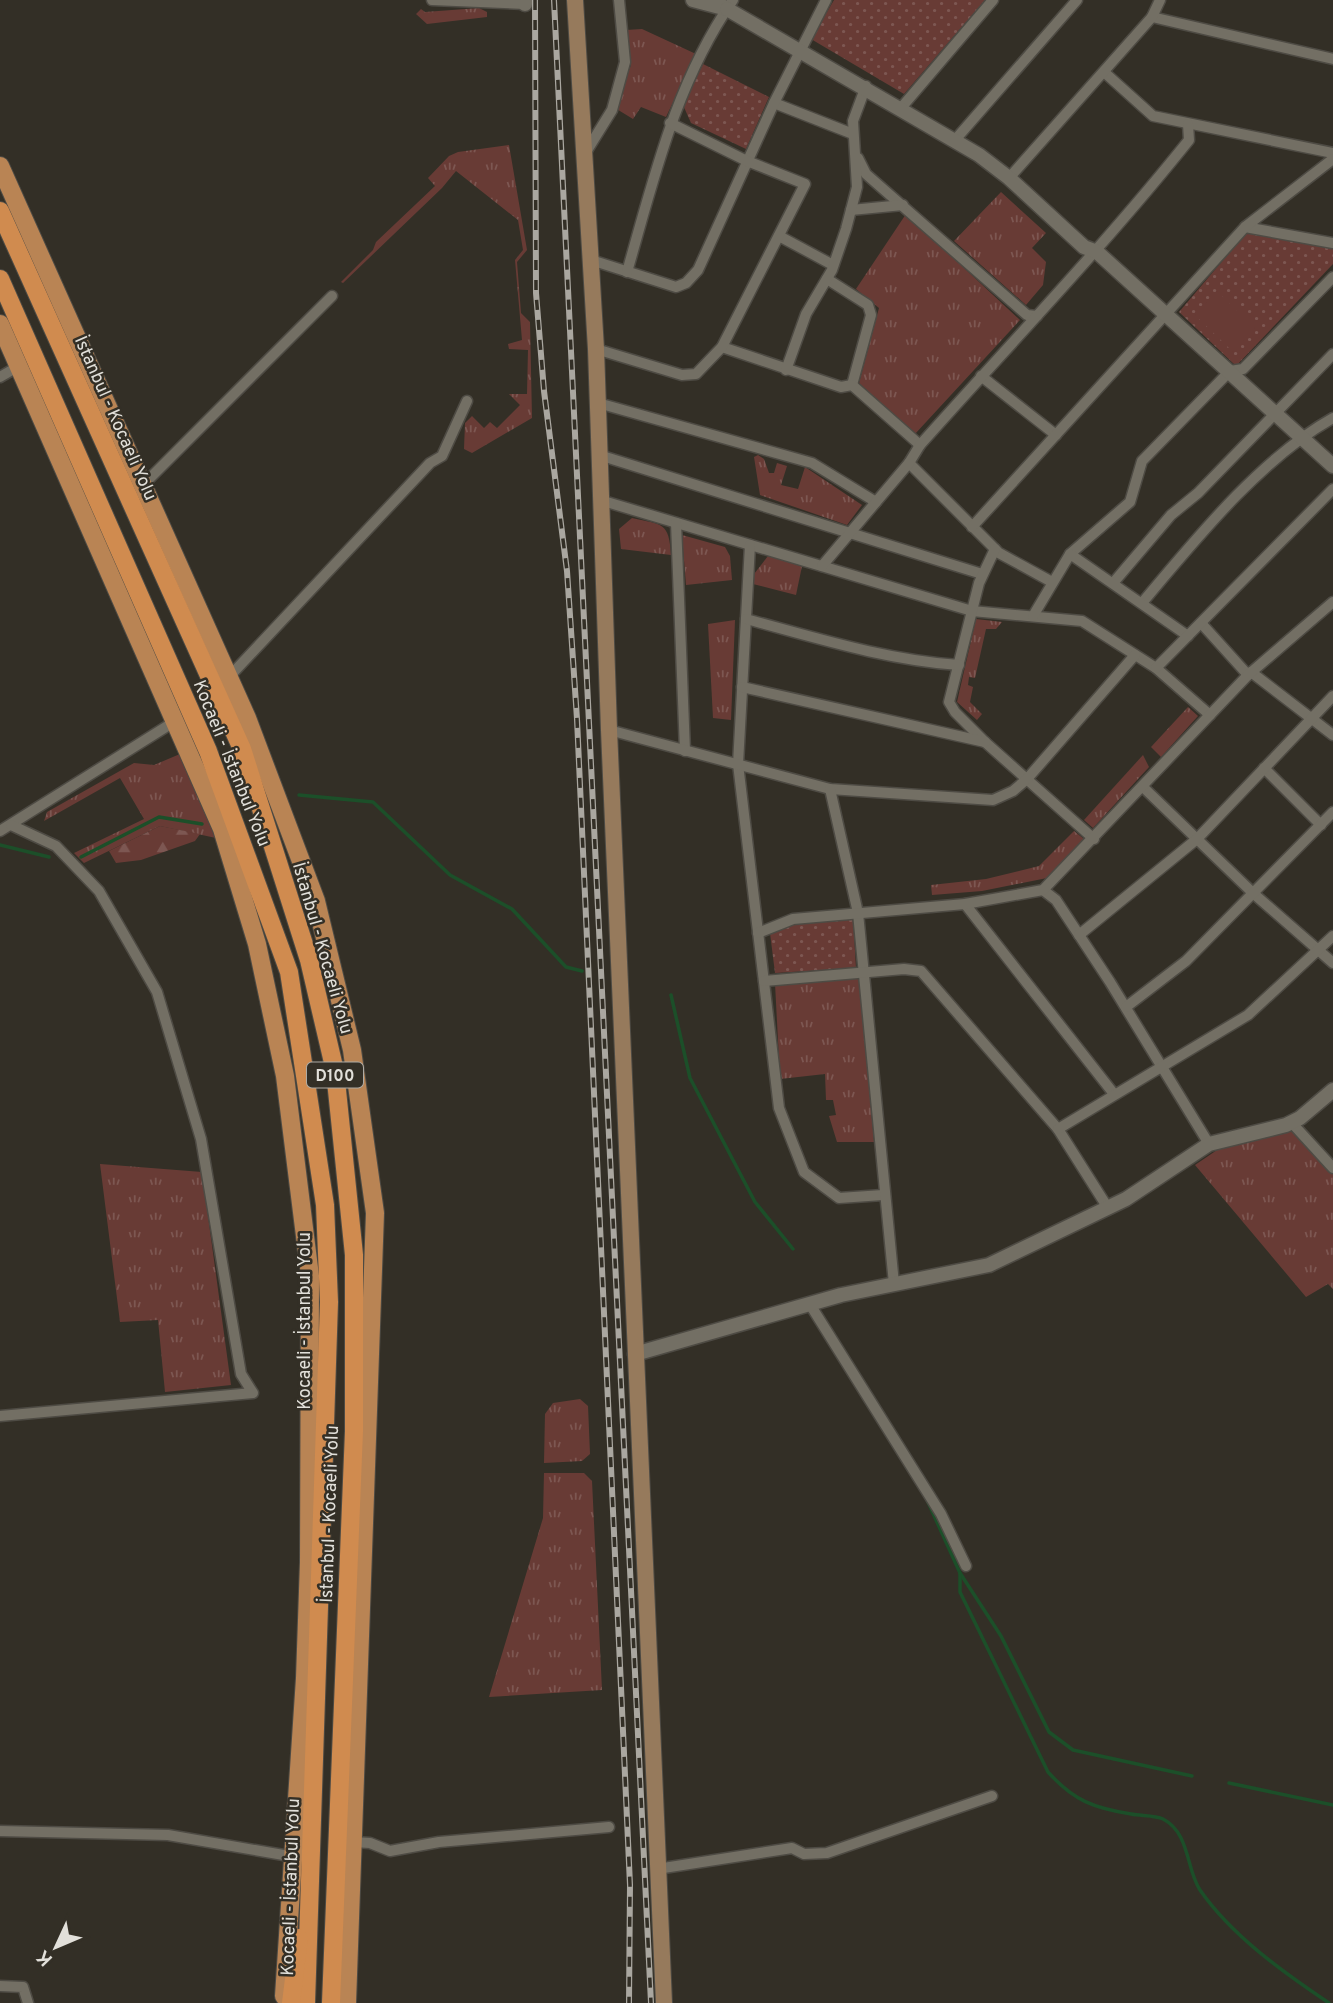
<svg xmlns="http://www.w3.org/2000/svg" width="1333" height="2003" font-family="Overpass,sans-serif">
<style>
.grass{fill:url(#grass-tufts)}
.forest{fill:url(#forest-firs)}
.park{fill:url(#park-dots)}
.pitch{fill:#683b35}
.lines{fill:none;stroke-linecap:round;stroke-linejoin:round}
.stream{stroke:#1c4f29;stroke-width:3.5}
.minor-casing{stroke:#4e4b44;stroke-width:13}
.tertiary-casing{stroke:#4e4b44;stroke-width:17}
.secondary-casing{stroke:#4e4b44;stroke-width:18}
.primary-casing{stroke:#4e4b44;stroke-width:20}
.trunk-casing{stroke:#4e4b44;stroke-width:20}
.minor{stroke:#736f64;stroke-width:10}
.tertiary{stroke:#736f64;stroke-width:14}
.secondary{stroke:#967a5c;stroke-width:16}
.primary{stroke:#b98454;stroke-width:18}
.trunk{stroke:#d08b4f;stroke-width:18}
.rail-casing{stroke:#aaa7a0;stroke-width:6}
.rail{stroke:#332f26;stroke-width:3.5;stroke-dasharray:10;stroke-linecap:butt}
.labels{text-anchor:middle;stroke-width:5;stroke-linejoin:round;paint-order:stroke}
.shield{fill:#332f26;stroke:#aeaba4;stroke-width:2}
.shield-label{font-size:16px;font-weight:bold;fill:#e2e0da}
.street-label{font-size:18px;fill:#e2e0da;stroke:#332f26}
</style>
<defs>
<pattern id="grass-tufts" width="24" height="20" patternUnits="userSpaceOnUse" patternTransform="scale(1.75)"><rect width="24" height="20" fill="#683b35"/><path d="M3 7l-1-3M5 7V3M7 7l1-3M15 17l-1-3M17 17v-4M19 17l1-3" fill="none" stroke="#7d5752"/></pattern>
<pattern id="forest-firs" width="22" height="20" patternUnits="userSpaceOnUse" patternTransform="scale(1.75)"><rect width="22" height="20" fill="#683b35"/><path d="M5 1l3.5 6h-7zM16 11l3.5 6h-7z" fill="#7d5752"/></pattern>
<pattern id="park-dots" width="8" height="8" patternUnits="userSpaceOnUse" patternTransform="scale(1.75)"><rect width="8" height="8" fill="#683b35"/><path d="M2 2h.1M6 6h.1" fill="none" stroke="#7d5752" stroke-width="1.8" stroke-linecap="round"/></pattern>
</defs>
<rect width="100%" height="100%" fill="#332f26"/>
<g class="grass">
<path d="M479,8L487,12V17L427,24L416,14L421,9L425,12Z"/>
<path d="M642,29L696,54L666,117L641,107L633,119L615,108L631,65L626,30Z"/>
<path d="M509,145L527,250L517,262L521,313L530,322L532,418L472,453L464,449L465,423L472,416L484,428L490,422L497,428L520,405L509,394H527L528,350L509,349L508,344L522,340L515,260L523,250L518,220L456,171L442,188L343,283L341,282L373,250L376,242L435,186L428,178L449,156L458,152Z"/>
<path d="M1001,192L1046,233L1032,248L1046,262L1043,285L1026,305L954,241Z"/>
<path d="M906,214L1020,320L915,434L859,383L879,308L856,289Z"/>
<path d="M758,455L764,459L769,473H774L777,463L787,466L781,485L798,489L805,467L862,505L847,525L760,495L754,457Z"/>
<path d="M632,518C663,525 669,522 671,555L621,549L619,529Z"/>
<path d="M682,535L725,547L730,556L732,580L686,585Z"/>
<path d="M768,556L802,566L796,595L753,584L754,574Z"/>
<path d="M976,619L1002,622L996,629H986L975,678L969,677L968,685L973,687L970,702L982,714L977,720L957,702Z"/>
<path d="M735,620L731,720L713,718L708,624Z"/>
<path d="M1188,707L1198,716L1161,757L1151,747Z"/>
<path d="M180,754L216,838L160,826L84,863L74,853L144,819L120,778L44,821L47,812L134,763L154,765Z"/>
<path d="M1143,755L1149,767L1093,828L1084,820Z"/>
<path d="M1074,831L1084,839L1047,878L982,891L932,895L931,885L986,879L1039,866Z"/>
<path d="M859,976L874,1142H837L829,1116L836,1115L833,1100H826L825,1074L780,1079L775,983Z"/>
<path d="M1293,1131L1333,1173V1289L1328,1284L1306,1297L1195,1165L1220,1148Z"/>
<path d="M100,1164L202,1172L231,1385L165,1392L158,1320L120,1322Z"/>
<path d="M580,1399L588,1406L590,1454L582,1461L544,1463L545,1414L553,1403Z"/>
<path d="M544,1473H584L592,1481L602,1690L489,1697L543,1518Z"/>
</g>
<path class="forest" d="M160,826L200,834L195,841L141,860L116,863L109,851Z"/>
<g class="park">
<path d="M834,0H985L904,94L811,39Z"/>
<path d="M703,64L769,97L746,149L691,123L683,105Z"/>
<path d="M1247,232L1333,249V264L1236,366L1179,312Z"/>
<path d="M853,918L856,968L775,973L770,933L791,925Z"/>
</g>
<path class="pitch" d="M1217,291L1255,328L1233,352L1195,315Z"/>
<g class="lines">
<g class="stream">
<path d="M299,795L373,802L450,875L512,909L566,967L582,971"/>
<path d="M0,845L49,857"/>
<path d="M81,857L159,817L202,824"/>
<path d="M671,995L690,1078L755,1202L793,1249"/>
<path d="M927,1500L960,1573L1001,1636L1049,1732L1073,1750L1192,1776"/>
<path d="M960,1573V1592L1048,1772C1074,1801 1094,1808 1131,1814C1141,1816 1155,1815 1163,1819C1190,1833 1186,1869 1200,1890C1232,1936 1283,1972 1329,2003"/>
<path d="M1229,1783L1333,1805"/>
</g>
<defs>
<g id="minor">
<path d="M432,0L525,4"/>
<path d="M1152,17L1333,59"/>
<path d="M1104,72L1153,116L1333,153"/>
<path d="M774,103L853,134"/>
<path d="M901,108L993,0"/>
<path d="M955,140L1077,0"/>
<path d="M586,152L612,110L625,62L619,0"/>
<path d="M858,158L866,174L1027,315L1037,316"/>
<path d="M1009,178L1152,17L1160,0"/>
<path d="M851,210L903,205"/>
<path d="M1245,227L1333,243"/>
<path d="M779,236L833,265"/>
<path d="M591,260L676,287L686,283L698,270L774,103L826,0"/>
<path d="M627,272C654,178 676,82 733,0"/>
<path d="M827,279L868,305L871,315L852,385"/>
<path d="M722,347L841,387L852,385L920,445"/>
<path d="M596,349L682,375L696,374L722,347L805,184L747,161L670,123"/>
<path d="M786,370L806,314L832,270L846,229L857,187L853,121L866,86"/>
<path d="M981,376L1056,435"/>
<path d="M0,377L19,366"/>
<path d="M598,403L812,463L876,502"/>
<path d="M599,455L982,574"/>
<path d="M909,463L999,553L1052,582"/>
<path d="M143,485L332,296"/>
<path d="M600,500L972,611L1082,621L1156,668L1210,715"/>
<path d="M676,523L685,751"/>
<path d="M972,527L1245,227L1333,159"/>
<path d="M750,545L738,764L779,1108L804,1172L839,1198L883,1195"/>
<path d="M995,549L979,583L949,702L955,712L985,742L1094,839"/>
<path d="M1070,554L1130,502L1142,461L1230,371L1243,369L1333,277"/>
<path d="M822,566L909,463L920,445C1010,344 1104,246 1189,140L1188,124"/>
<path d="M1114,582L1171,515L1198,493L1333,354"/>
<path d="M1142,603C1195,540 1261,458 1333,418"/>
<path d="M1033,616L1070,554L1188,636"/>
<path d="M746,619C817,638 886,660 959,665"/>
<path d="M1201,623L1248,675"/>
<path d="M1156,668L1333,489"/>
<path d="M1251,672L1333,735"/>
<path d="M229,677L430,463L442,456L467,401"/>
<path d="M742,687L985,742"/>
<path d="M609,730L830,789L993,800L1013,791L1027,779L1135,655"/>
<path d="M1264,768L1321,825"/>
<path d="M1143,787L1254,894L1333,963"/>
<path d="M830,789L858,913L894,1284"/>
<path d="M0,831L177,720"/>
<path d="M1043,890L1056,900L1110,982L1209,1144"/>
<path d="M965,904L1114,1094"/>
<path d="M758,933L793,919L965,904L1043,890L1248,675L1333,602"/>
<path d="M1079,935L1197,839L1333,696"/>
<path d="M764,981L904,969L921,971L1058,1129L1108,1208"/>
<path d="M1126,1007L1186,961L1333,812"/>
<path d="M1291,1122L1333,1168"/>
<path d="M1058,1129L1248,1015L1333,936"/>
<path d="M811,1306L941,1514L966,1566"/>
<path d="M0,1416L253,1393L241,1374L201,1139L157,992L99,891L56,846L11,825"/>
<path d="M0,1831L168,1835L295,1857"/>
<path d="M353,1842L370,1843L390,1851L439,1842L609,1827"/>
<path d="M657,1869L792,1848L804,1854L827,1853L992,1796"/>
<path d="M0,1986L23,1987L28,2003"/>
</g>
<g id="tertiary">
<path d="M693,0L727,9L712,0"/>
<path d="M525,4V0"/>
<path d="M727,9L979,155L1009,178L1084,247L1097,252L1333,466"/>
<path d="M635,1354L841,1295L989,1265L1126,1199L1209,1144L1286,1125L1300,1118L1333,1090"/>
</g>
<path id="secondary" d="M575,0L596,349L609,730L664,2003"/>
<g id="primary">
<path d="M0,166L247,718L316,901L352,1050L375,1213L347,2003"/>
<path d="M0,324L222,829L257,944L285,1076L310,1276L309,1562L305,1678L284,1996"/>
</g>
<g id="trunk">
<path d="M0,211L242,749L309,960L335,1071L354,1255V1431L331,2003"/>
<path d="M0,279L208,751L289,972L325,1205L329,1302L306,2003"/>
<path d="M291,2003L299,1938"/>
</g>
</defs>
<use href="#minor" class="minor-casing"/>
<use href="#tertiary" class="tertiary-casing"/>
<use href="#secondary" class="secondary-casing"/>
<use href="#primary" class="primary-casing"/>
<use href="#trunk" class="trunk-casing"/>
<use href="#minor" class="minor"/>
<use href="#tertiary" class="tertiary"/>
<use href="#secondary" class="secondary"/>
<use href="#primary" class="primary"/>
<use href="#trunk" class="trunk"/>
<defs>
<g id="rail">
<path d="M535,0L536,293L544,391L567,571L577,719L630,1885L629,2003"/>
<path d="M554,0L651,2003"/>
</g>
</defs>
<use href="#rail" class="rail-casing"/>
<use href="#rail" class="rail"/>
</g>
<g class="labels">
<rect class="shield" x="307" y="1062.5" width="56" height="25" rx="5"/>
<g class="shield-label">
<text x="335" y="1081">D100</text>
</g>
<g class="street-label">
<text transform="translate(116 418) rotate(66)" y="6">İstanbul - Kocaeli Yolu</text>
<text transform="translate(232 763) rotate(68)" y="6">Kocaeli - İstanbul Yolu</text>
<text transform="translate(323 948) rotate(74)" y="6">İstanbul - Kocaeli Yolu</text>
<text transform="translate(304 1321) rotate(-90)" y="6">Kocaeli - İstanbul Yolu</text>
<text transform="translate(329 1514) rotate(-88)" y="6">İstanbul - Kocaeli Yolu</text>
<text transform="translate(290 1887) rotate(-88)" y="6">Kocaeli - İstanbul Yolu</text>
</g>
</g>
<g transform="translate(56 1947) rotate(226)" stroke="#332f26" stroke-width="5" paint-order="stroke">
<path d="M0-5L12 26L0 18L-12 26Z" fill="#e2e0da"/>
<text y="-10" font-size="19" font-weight="bold" text-anchor="middle" fill="#e2e0da">K</text>
</g>
</svg>
